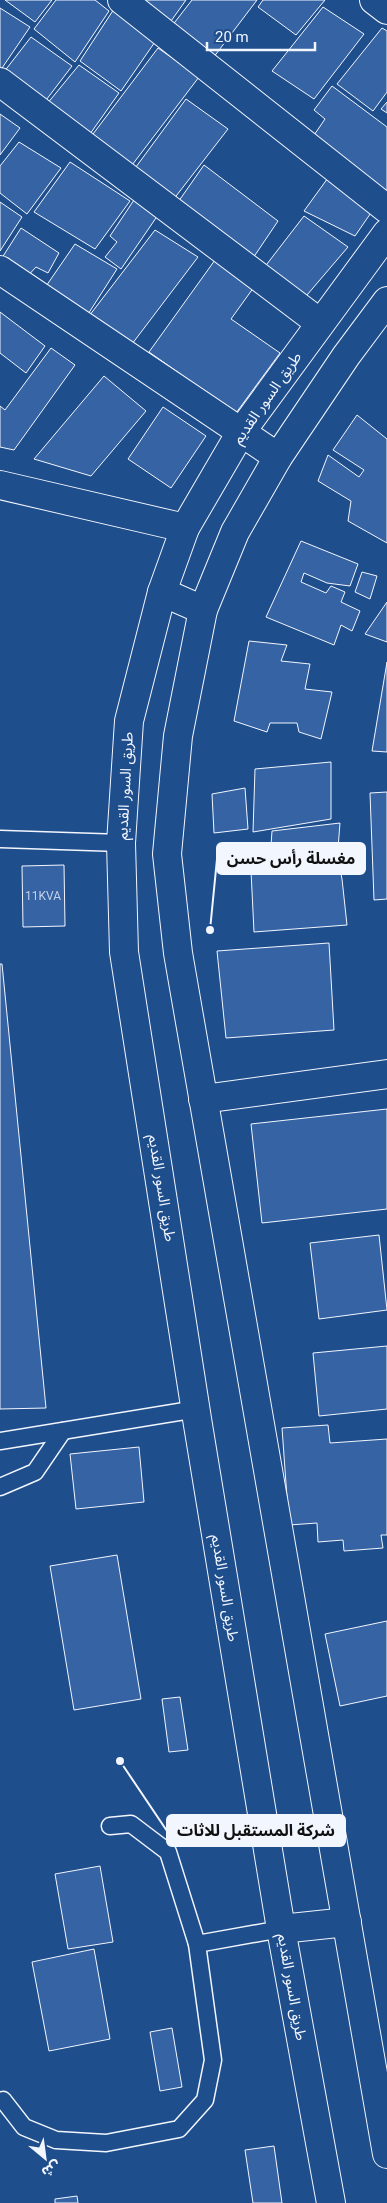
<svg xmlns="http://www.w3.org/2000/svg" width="387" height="2203" font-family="Roboto,'Noto Sans Arabic',sans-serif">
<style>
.building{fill:#3563a3;stroke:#f2f6ff}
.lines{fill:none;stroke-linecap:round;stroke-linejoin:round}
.lane-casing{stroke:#f2f6ff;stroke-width:19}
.street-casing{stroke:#f2f6ff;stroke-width:30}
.primary-casing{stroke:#f2f6ff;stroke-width:30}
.lane{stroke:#1f4e8c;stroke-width:16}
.street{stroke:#1f4e8c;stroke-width:28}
.primary{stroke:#1f4e8c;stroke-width:28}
.labels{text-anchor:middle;stroke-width:4;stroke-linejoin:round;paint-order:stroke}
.number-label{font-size:12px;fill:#c3d1e8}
.street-label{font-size:15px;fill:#f2f6ff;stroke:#1f4e8c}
.leader{fill:none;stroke:#f2f6ff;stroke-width:2}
.callout-dot{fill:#f2f6ff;stroke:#1f4e8c;stroke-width:2}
.callout{fill:#f2f6ff;stroke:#f2f6ff;stroke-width:2}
.callout-label{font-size:16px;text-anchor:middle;font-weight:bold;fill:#111}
</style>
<rect width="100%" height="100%" fill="#1f4e8c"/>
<g class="building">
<path d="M5,0H52L35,22Z"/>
<path d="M56,0H95L109,11L75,62L34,29Z"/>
<path d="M130,0H186L166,28Z"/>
<path d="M192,0H257L210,62L168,31Z"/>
<path d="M263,0H325L296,35L258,7Z"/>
<path d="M323,7L364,34L314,99L272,71Z"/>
<path d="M0,8L30,27L0,71Z"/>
<path d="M114,9L157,39L121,91L80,61Z"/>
<path d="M382,28L387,31V92L373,111L337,84Z"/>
<path d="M31,37L72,66L40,108L0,77Z"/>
<path d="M158,48L199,77L126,173L87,142Z"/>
<path d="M79,65L119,93L85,141L42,110Z"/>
<path d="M332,86L387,127V199L310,141L325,119L314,110Z"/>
<path d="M186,99L228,129L173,200L133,171Z"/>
<path d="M387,102V113L381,109Z"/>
<path d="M0,114L20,128L0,155Z"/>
<path d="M19,142L61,168L27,214L0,193V166Z"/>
<path d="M70,162L130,201L95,249L34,212Z"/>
<path d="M204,165L278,221L249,264L176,205Z"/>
<path d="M333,171L377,204L355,236L304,211Z"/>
<path d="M134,200L158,215L121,269L105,257L117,242L110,236Z"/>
<path d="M0,202L22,217L0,251Z"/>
<path d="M304,216L348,247L301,302L260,273Z"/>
<path d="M21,228L59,253L48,273L36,267L23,281L0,261Z"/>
<path d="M155,230L198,257L129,348L86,320Z"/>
<path d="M75,244L117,269L83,322L42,292Z"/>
<path d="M215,260L254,287L231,319L280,353L236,413L149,352Z"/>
<path d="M0,312L45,346L26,373L0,353Z"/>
<path d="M51,348L75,365L14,450L0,447V406L5,410Z"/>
<path d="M104,376L146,411L91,476L34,459Z"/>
<path d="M163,407L206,436L171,488L128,459Z"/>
<path d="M357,415L387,439V543L348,521L351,501L318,481L328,455L359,477L364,470L333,450Z"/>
<path d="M301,541L358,564L350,586L327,583L304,573L301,582L326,593L331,586L345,592L341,602L360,611L352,631L341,625L334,645L266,617Z"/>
<path d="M362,572L377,576L370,599L355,592Z"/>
<path d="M387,602V642L365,634Z"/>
<path d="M249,641L287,645L281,661L310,664L305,689L332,692L321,739L299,732L297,723H270L267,732L234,721Z"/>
<path d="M387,662V752L372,751Z"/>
<path d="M331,762V819L253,832L255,769Z"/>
<path d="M245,788L248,829L214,833L212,794Z"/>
<path d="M387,792V899L374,900L370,793Z"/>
<path d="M340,823L337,861L270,860L272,831Z"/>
<path d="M339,864L342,879L347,925L254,932L251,871Z"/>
<path d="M64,865L65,926L23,927L22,866Z"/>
<path d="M329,943L334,1030L226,1038L217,951Z"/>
<path d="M0,964H2L46,1408L0,1409Z"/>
<path d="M387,1109V1209L262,1223L251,1124Z"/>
<path d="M379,1235L387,1310L319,1319L310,1243Z"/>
<path d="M387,1346V1409L319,1416L313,1353Z"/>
<path d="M328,1425L330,1443L387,1439V1535H381L383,1548L344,1551L343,1540L318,1542L317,1523L289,1525L282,1428Z"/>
<path d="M139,1447L144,1502L76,1509L70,1454Z"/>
<path d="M117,1555L141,1699L74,1710L50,1566Z"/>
<path d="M387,1621V1696L340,1706L325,1634Z"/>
<path d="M180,1697L188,1750L169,1752L162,1699Z"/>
<path d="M100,1866L113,1942L68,1949L55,1874Z"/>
<path d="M94,1949L110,2039L49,2051L32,1962Z"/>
<path d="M172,2028L182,2087L160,2091L150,2032Z"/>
<path d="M274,2146L282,2203H253L245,2150Z"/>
<path d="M77,2196L78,2203H55V2199Z"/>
</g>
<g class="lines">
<defs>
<g id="lane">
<path d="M0,839L121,843"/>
<path d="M0,1441L197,1409"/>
<path d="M0,1487L35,1472L63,1431"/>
<path d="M197,1944L281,1929"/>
<path d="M0,2101L3,2100L24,2127L56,2140L106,2143L179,2129L205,2100L213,2060L197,1944L168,1852L131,1824L110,1826"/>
</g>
<g id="street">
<path d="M122,0L387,209"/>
<path d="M374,0L387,10"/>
<path d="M0,82L320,323"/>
<path d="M0,270L278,457"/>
<path d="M0,485L185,528"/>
<path d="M203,1099L387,1074"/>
</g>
<g id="primary">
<path d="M387,301L346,356L278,457L235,532L203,610L178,736L167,854L178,953L387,2154"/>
<path d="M162,592L203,610"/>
<path d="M281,1929L347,1922"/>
<path d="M331,2203L281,1929L198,1425L124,952L121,843L129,721L162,592L185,528L241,432L387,233"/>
</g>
</defs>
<use href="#lane" class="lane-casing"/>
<use href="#street" class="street-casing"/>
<use href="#primary" class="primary-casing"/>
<use href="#lane" class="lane"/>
<use href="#street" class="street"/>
<use href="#primary" class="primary"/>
</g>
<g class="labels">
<g class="number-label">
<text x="43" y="900">11KVA</text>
</g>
<g class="street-label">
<text transform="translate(267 398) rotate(-55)" y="5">طريق السور القديم</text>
<text transform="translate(125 786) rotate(-87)" y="5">طريق السور القديم</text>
<text transform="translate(162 1188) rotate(81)" y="5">طريق السور القديم</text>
<text transform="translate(225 1588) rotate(81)" y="5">طريق السور القديم</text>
<text transform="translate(292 1987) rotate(80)" y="5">طريق السور القديم</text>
</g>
</g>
<path class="leader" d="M210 930L217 859M120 1761L167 1831"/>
<g class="callout-dot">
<circle cx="210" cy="930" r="5"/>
<circle cx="120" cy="1761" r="5"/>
</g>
<g class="callout">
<rect x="217" y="843" width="148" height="31" rx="5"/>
<rect x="167" y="1815" width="178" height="31" rx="5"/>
</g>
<g class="callout-label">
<text x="291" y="864">مغسلة رأس حسن</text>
<text x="256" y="1836">شركة المستقبل للاثات</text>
</g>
<g transform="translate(45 2158) rotate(151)" stroke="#1f4e8c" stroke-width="4" paint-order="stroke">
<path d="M0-4L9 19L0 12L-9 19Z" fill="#f2f6ff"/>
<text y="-8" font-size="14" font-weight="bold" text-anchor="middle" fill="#f2f6ff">ش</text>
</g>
<path d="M207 42v8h108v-8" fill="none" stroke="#f2f6ff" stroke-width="2.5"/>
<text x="215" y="42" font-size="15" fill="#f2f6ff" stroke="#1f4e8c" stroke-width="4" paint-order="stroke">20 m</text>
</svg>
